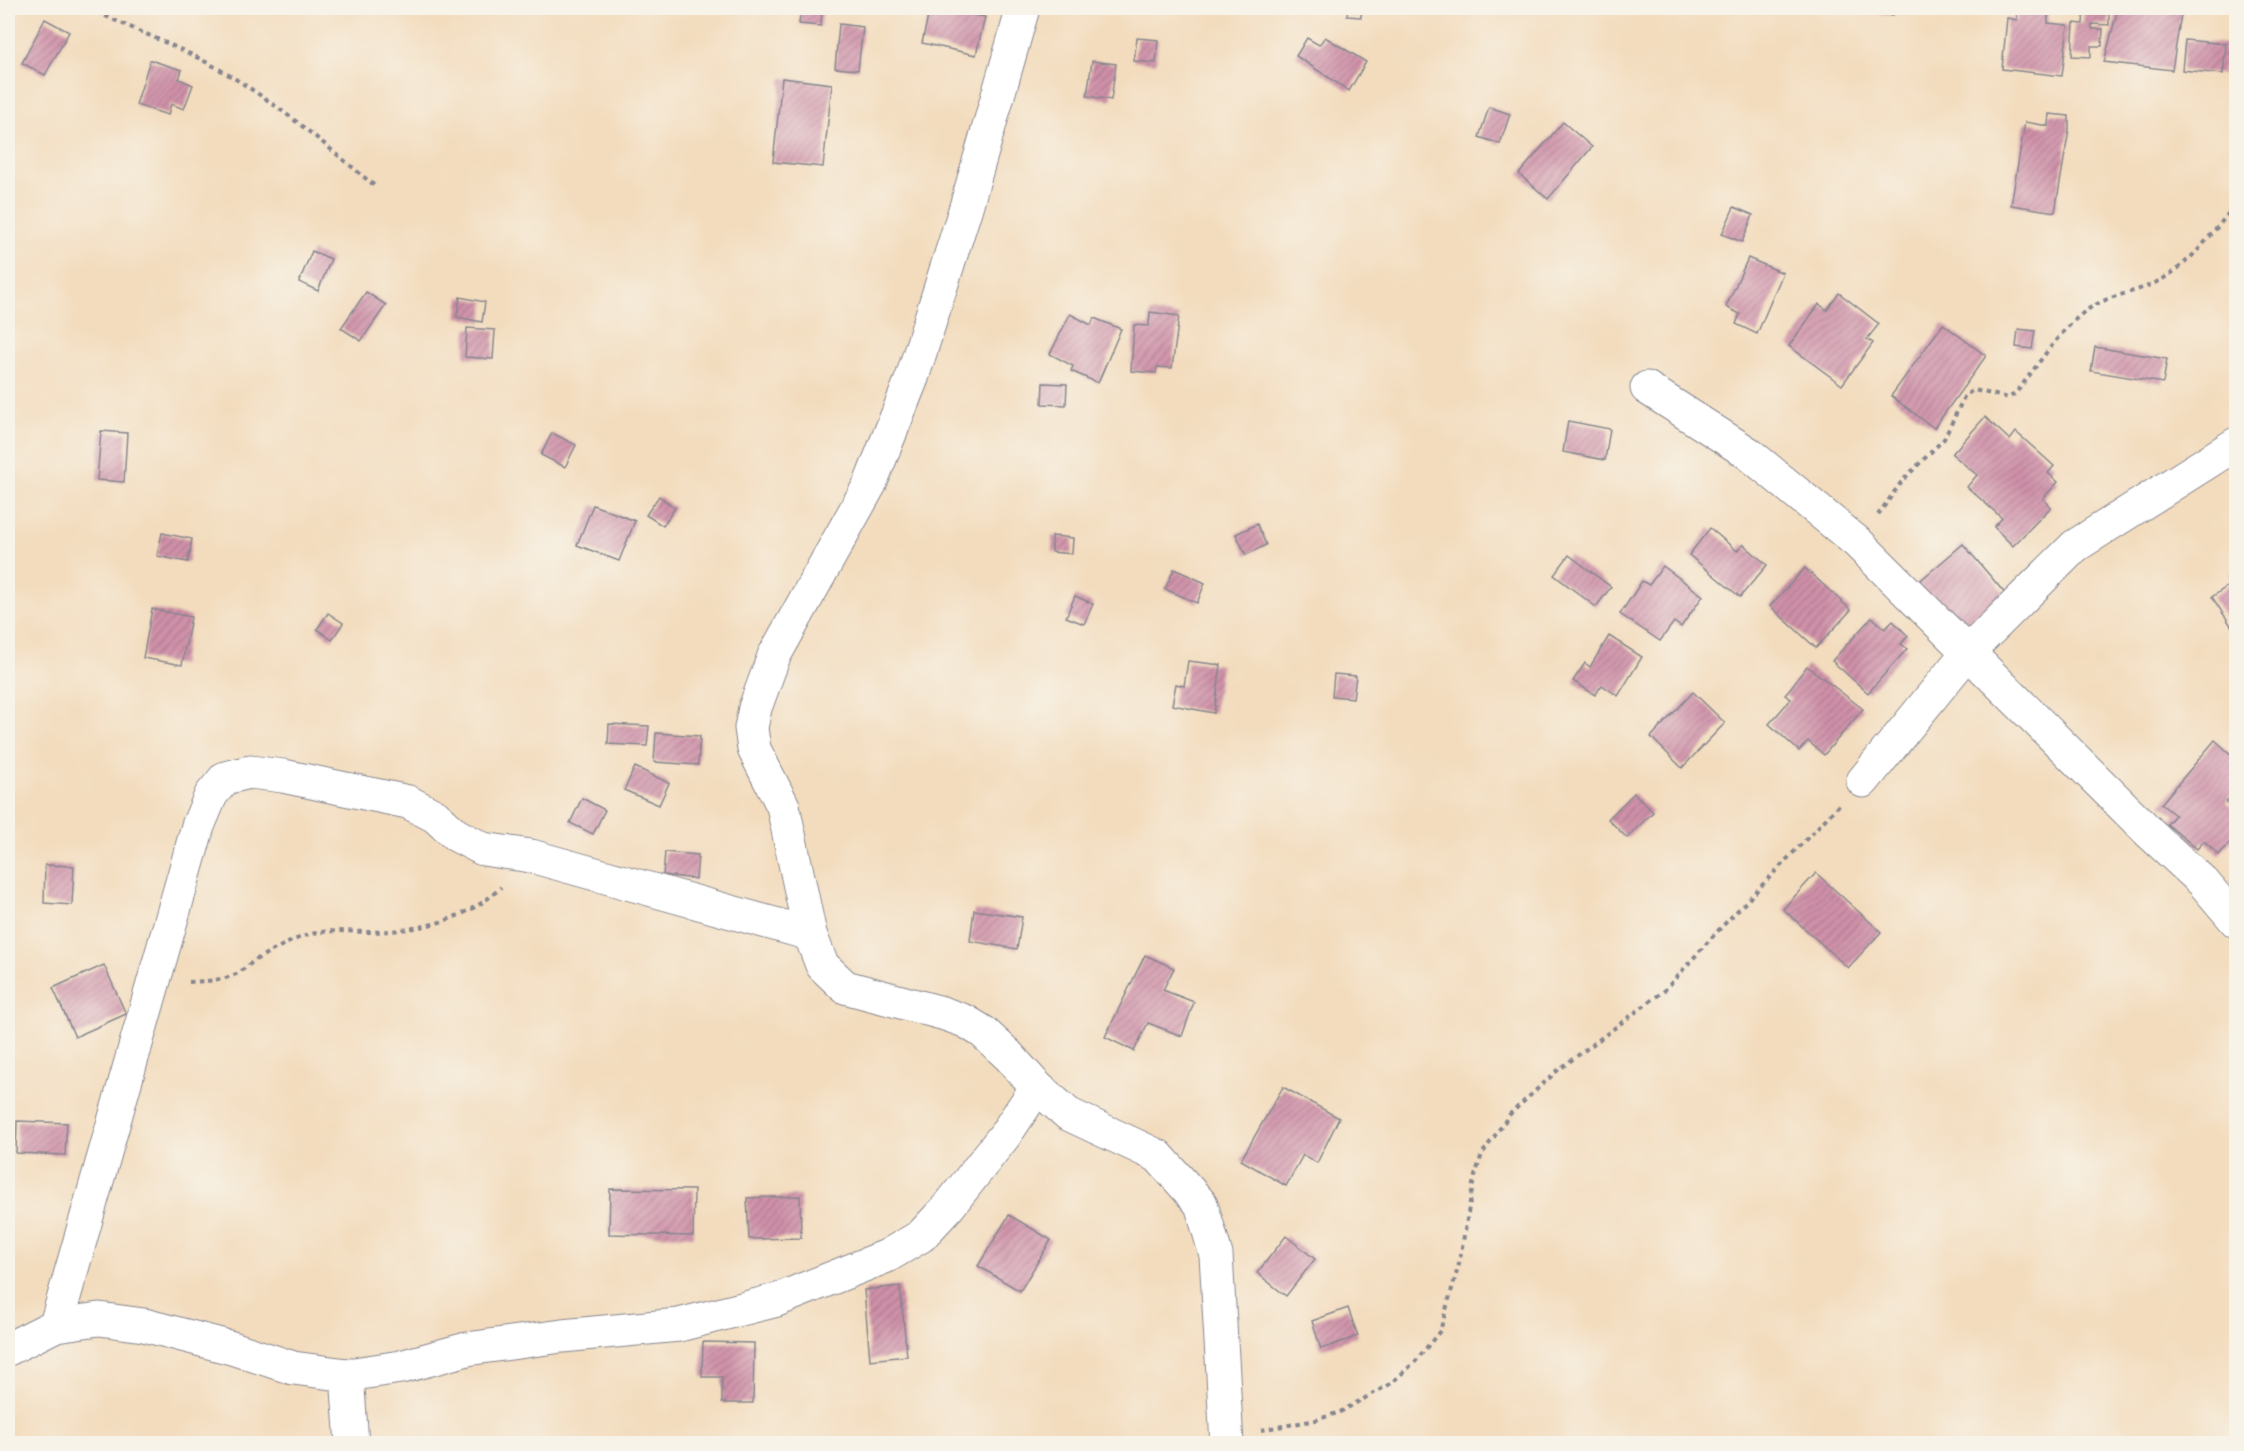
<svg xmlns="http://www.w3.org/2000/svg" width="2244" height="1451" font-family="Mali,sans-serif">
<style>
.building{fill:url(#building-hatch)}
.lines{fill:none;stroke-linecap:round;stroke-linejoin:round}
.minor-casing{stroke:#87868e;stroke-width:35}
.path{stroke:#87868e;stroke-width:4;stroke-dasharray:4.5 4.5;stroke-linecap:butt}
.minor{stroke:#fff;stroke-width:33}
</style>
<defs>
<pattern id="building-hatch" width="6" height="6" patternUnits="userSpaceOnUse" patternTransform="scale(1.5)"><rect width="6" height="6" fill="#d091a9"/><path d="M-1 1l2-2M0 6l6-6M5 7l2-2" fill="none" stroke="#a8778d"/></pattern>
</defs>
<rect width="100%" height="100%" fill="#f7f3e8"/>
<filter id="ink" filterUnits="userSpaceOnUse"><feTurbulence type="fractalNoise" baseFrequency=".0167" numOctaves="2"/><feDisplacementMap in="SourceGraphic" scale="12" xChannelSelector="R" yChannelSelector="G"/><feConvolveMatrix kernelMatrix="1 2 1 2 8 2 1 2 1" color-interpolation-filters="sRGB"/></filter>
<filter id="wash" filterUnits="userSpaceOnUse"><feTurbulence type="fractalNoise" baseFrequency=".008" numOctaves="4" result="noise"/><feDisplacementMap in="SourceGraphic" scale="24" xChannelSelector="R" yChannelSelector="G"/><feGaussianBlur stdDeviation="1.35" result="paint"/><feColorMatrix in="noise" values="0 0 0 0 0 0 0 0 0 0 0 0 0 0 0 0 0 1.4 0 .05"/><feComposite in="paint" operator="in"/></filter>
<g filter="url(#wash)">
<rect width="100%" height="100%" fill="#f3dcbd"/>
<g id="blocks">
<g class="building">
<path d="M801,8H822L821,26L799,24Z"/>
<path d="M930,8H939L985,17L976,55L922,43Z"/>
<path d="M1348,8H1362L1361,17L1347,16Z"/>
<path d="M1855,8H1894L1893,15L1855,11Z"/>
<path d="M2016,8H2048V23L2068,25L2062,76L2002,69L2007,18L2017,20Z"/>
<path d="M2084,8H2109V25L2092,24V29H2103L2102,46H2091V57L2072,56L2074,23L2083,24Z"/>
<path d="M2118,8H2182L2172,70L2104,62Z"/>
<path d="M45,19L69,32L45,75L22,63Z"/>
<path d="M839,24L863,27L858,70L835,68Z"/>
<path d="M1325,37L1366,62L1349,91L1296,56L1307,38L1319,45Z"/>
<path d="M1137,38L1158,40L1156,63L1134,61Z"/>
<path d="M2185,40L2226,44L2223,74L2182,70Z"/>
<path d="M150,60L182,70L179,79L193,85L184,109L171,104L168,115L136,105Z"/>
<path d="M1092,61L1116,64L1111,100L1087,96Z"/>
<path d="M782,78L832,84L823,167L773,162Z"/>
<path d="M1489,107L1510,114L1500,144L1479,137Z"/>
<path d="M2049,114L2069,116V130L2055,212L2011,205L2025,122L2048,126Z"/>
<path d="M1563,122L1592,147L1548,199L1519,174Z"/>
<path d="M1734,207L1753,215L1742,242L1722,234Z"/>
<path d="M312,251L331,259L318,291L299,282Z"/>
<path d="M1748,258L1783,273L1757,334L1736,324L1740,314L1726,307Z"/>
<path d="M366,292L386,305L361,341L341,328Z"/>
<path d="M1839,293L1879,324L1867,339L1873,343L1842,385L1789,346L1819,304L1827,310Z"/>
<path d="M460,297L485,302L482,322L457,317Z"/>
<path d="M1150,312L1179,316L1172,368L1157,367L1156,373L1131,371L1134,325L1149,326Z"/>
<path d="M1070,314L1091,325L1094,318L1121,329L1098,383L1071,371L1073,366L1050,354Z"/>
<path d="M1943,324L1986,356L1934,428L1891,396Z"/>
<path d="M467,328L495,330L493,359L465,357Z"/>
<path d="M2018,329L2035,331L2032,349L2016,347Z"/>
<path d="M2095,347L2167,359L2163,383L2091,371Z"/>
<path d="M1043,383L1067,384L1066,405L1042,404Z"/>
<path d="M1985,417L2010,440L2016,432L2054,466L2048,473L2058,482L2043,498L2051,507L2013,546L1994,527L2002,518L1967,487L1977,475L1952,454Z"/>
<path d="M1568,421L1610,429L1605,460L1563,452Z"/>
<path d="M101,431L127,433L124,482L97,480Z"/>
<path d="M552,433L576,445L565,467L541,455Z"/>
<path d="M659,496L675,508L663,526L646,515Z"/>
<path d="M593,505L635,521L619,561L577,545Z"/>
<path d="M1257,524L1266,545L1246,555L1236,534Z"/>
<path d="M1710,528L1737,551L1743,544L1767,565L1740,597L1689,555Z"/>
<path d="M162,533L192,539L188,562L157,556Z"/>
<path d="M1052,536L1073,538L1072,554L1052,552Z"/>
<path d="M1963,544L2008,597L1961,637L1916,584Z"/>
<path d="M1569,555L1611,587L1596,607L1554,575Z"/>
<path d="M1663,566L1703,596L1681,627L1674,622L1660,641L1620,614L1642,581L1649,585Z"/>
<path d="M1805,568L1851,610L1816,648L1770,606Z"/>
<path d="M1174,569L1205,583L1197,603L1165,589Z"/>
<path d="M2236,569V633L2212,597L2235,581L2230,574Z"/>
<path d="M1075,596L1093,604L1084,624L1066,617Z"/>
<path d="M152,609L191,617L182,665L143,658Z"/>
<path d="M328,613L343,623L332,640L317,629Z"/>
<path d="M1872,617L1885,629L1893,621L1908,636L1901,644L1907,649L1868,693L1832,661Z"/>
<path d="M1609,636L1642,657L1618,696L1602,685L1595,695L1573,681L1585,663L1590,667Z"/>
<path d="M1188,661L1221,665L1214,713L1172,705L1176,684L1184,686Z"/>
<path d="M1807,666L1863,709L1824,755L1808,741L1799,751L1769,724L1791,699L1785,695Z"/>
<path d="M1334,674L1356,676L1353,698L1332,696Z"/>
<path d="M1693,692L1725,723L1682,768L1651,737Z"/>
<path d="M609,724L649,726L647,746L608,744Z"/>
<path d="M656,733L700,736L698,765L654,762Z"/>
<path d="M2215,740L2236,759V790L2226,802L2236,811V835L2219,855L2204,841L2197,849L2167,824L2175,815L2161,804Z"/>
<path d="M635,767L669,783L659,805L624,790Z"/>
<path d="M1634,793L1653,812L1627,838L1608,819Z"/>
<path d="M582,798L605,810L593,834L570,823Z"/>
<path d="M665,852L698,855L696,879L663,875Z"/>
<path d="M45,865L74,866L72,905L44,903Z"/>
<path d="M1816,873L1881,932L1848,968L1783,909Z"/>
<path d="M974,910L1022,917L1017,949L970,941Z"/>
<path d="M1145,955L1174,968L1163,990L1194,1002L1182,1036L1148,1023L1134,1051L1105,1037Z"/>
<path d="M104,965L126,1014L75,1037L53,988Z"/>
<path d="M1283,1087L1339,1118L1317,1163L1303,1155L1286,1186L1241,1160Z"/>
<path d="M17,1121L67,1123L65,1155L16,1153Z"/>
<path d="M610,1189L694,1190L693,1236L609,1234Z"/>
<path d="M800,1196L801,1238L749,1239L747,1198Z"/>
<path d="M1009,1215L1051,1240L1020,1291L978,1266Z"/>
<path d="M1286,1236L1315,1259L1286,1296L1257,1273Z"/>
<path d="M900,1286L907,1356L870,1360L864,1290Z"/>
<path d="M1348,1308L1358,1336L1321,1349L1312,1321Z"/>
<path d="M703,1342L754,1343L753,1403H722V1377H702Z"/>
</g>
</g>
</g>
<g filter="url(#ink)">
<use href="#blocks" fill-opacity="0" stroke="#87868e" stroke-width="1.5"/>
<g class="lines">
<defs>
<g id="minor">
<path d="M1023,8L966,207L912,378L870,484L774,656L755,708L751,728L754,749L783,806L810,934L822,965L845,987L942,1013L965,1021L983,1032L1008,1055L1037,1087L1068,1114L1158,1156L1201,1204L1216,1255L1227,1444"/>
<path d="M1647,388L1748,453L1858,543L2151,834L2203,882L2236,921"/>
<path d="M1863,781L1968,652L2075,546L2236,444"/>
<path d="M56,1325L198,826L211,795L225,778L250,772L283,776L408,802L435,816L456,835L483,849L531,856L810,934"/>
<path d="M8,1349L56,1325L99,1319L144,1325L232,1348L293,1368L347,1375L401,1367L467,1349L562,1336L679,1325L777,1300L887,1256L921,1236L949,1206L1005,1135L1037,1087"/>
<path d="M347,1375L352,1444"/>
</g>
</defs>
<use href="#minor" class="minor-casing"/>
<g class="path">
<path d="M89,8C131,29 176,45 217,68C275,101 326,145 377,188"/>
<path d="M1878,515L1902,481L1944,439L1965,395L1974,390L2008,398L2015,394C2037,367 2061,327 2090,308C2110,295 2134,293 2155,283C2191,265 2211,234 2236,204"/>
<path d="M189,982C204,981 220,981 234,975C242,971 249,964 257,959C273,950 293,939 311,934C330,929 350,932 370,932C417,931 467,921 501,887"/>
<path d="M1261,1430L1316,1420L1340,1412L1390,1384L1415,1362L1440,1331L1459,1264L1474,1179L1482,1154L1510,1114L1557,1071L1664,991L1715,934L1839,805"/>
</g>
<use href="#minor" class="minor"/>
</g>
</g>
<rect width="2244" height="1451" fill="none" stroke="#f7f3e8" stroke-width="30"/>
</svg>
